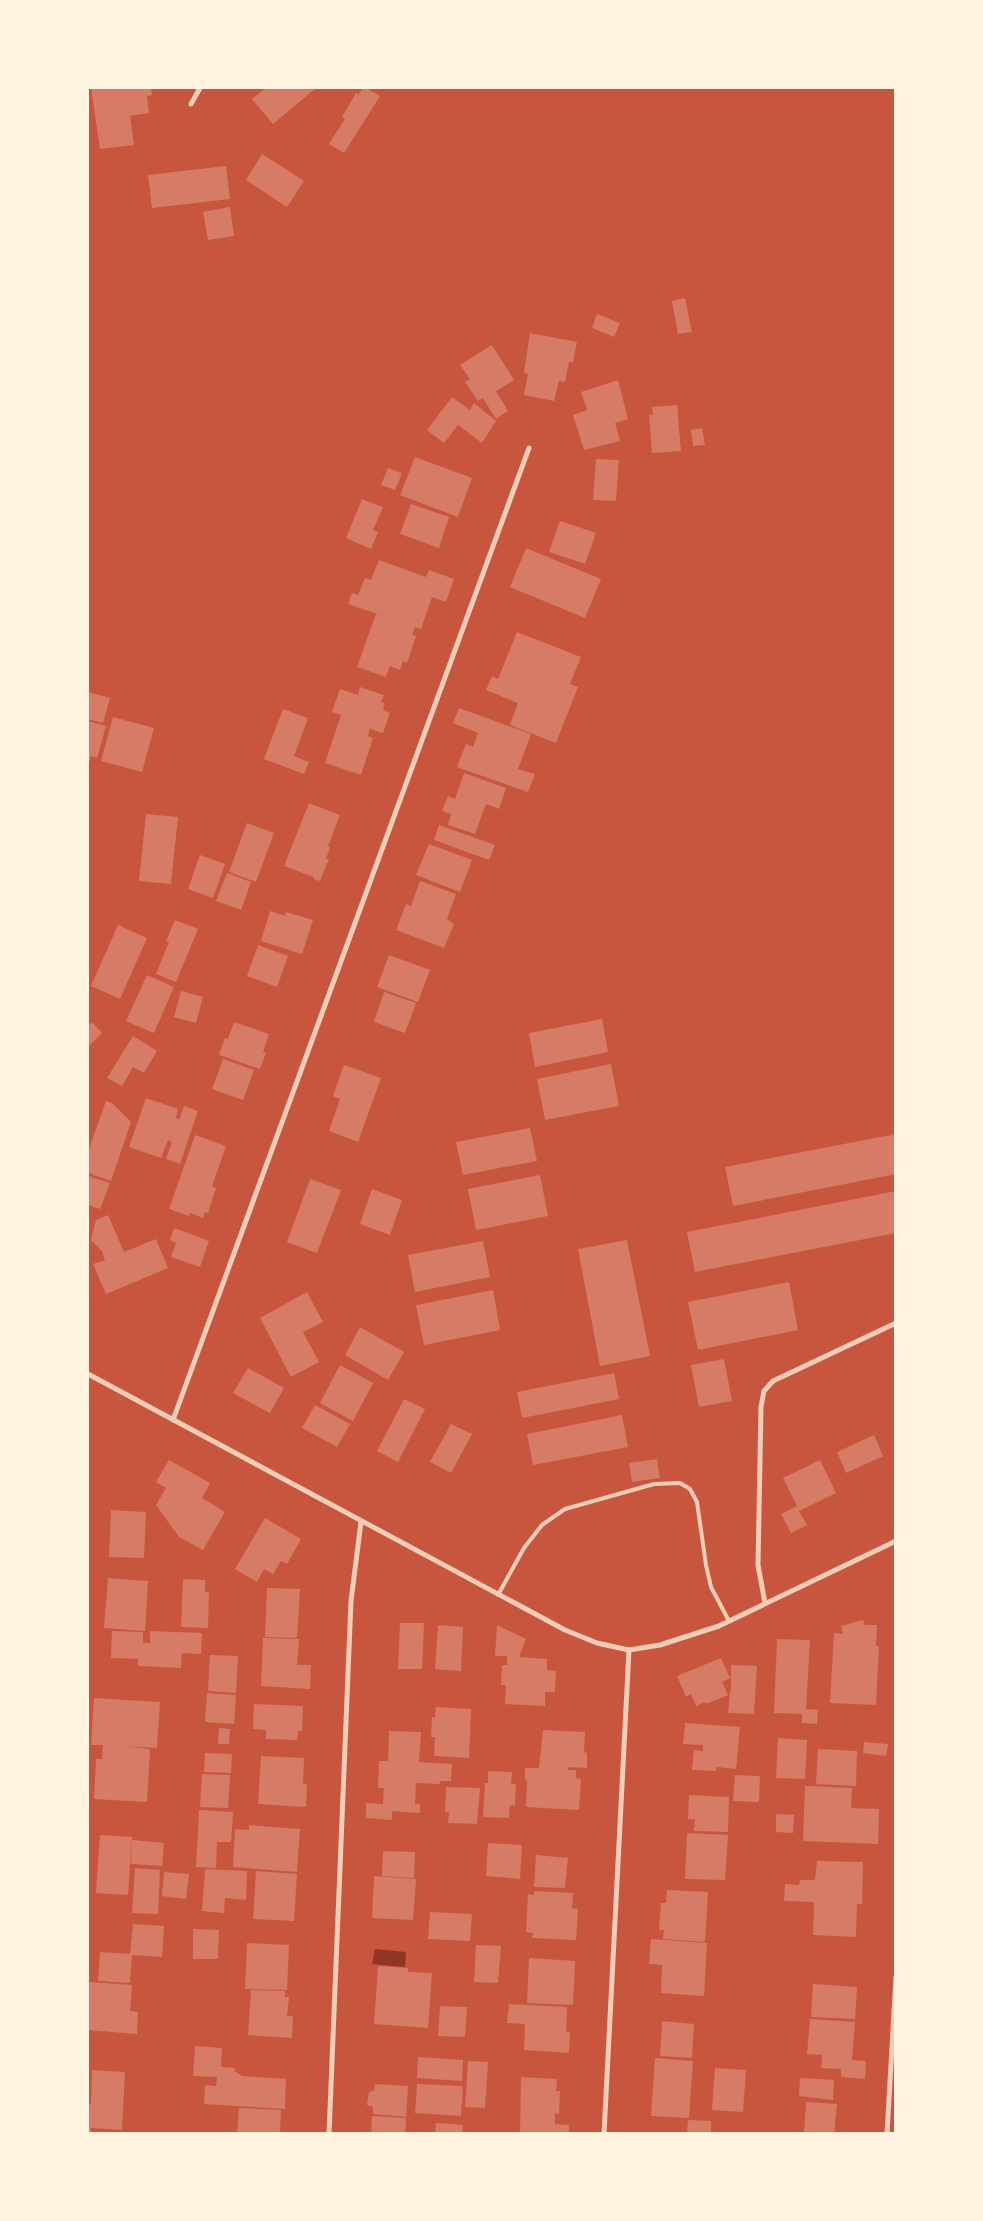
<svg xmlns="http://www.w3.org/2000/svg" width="983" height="2221" font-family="'Noto Sans',sans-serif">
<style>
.water{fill:#8f3625}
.building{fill:#d67c66}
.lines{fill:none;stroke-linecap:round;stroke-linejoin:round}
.service{stroke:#f1ccb7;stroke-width:4}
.minor{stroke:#f1ccb7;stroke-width:5}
</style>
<rect width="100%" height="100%" fill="#c8553d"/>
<path class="water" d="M375,1949L406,1952L405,1967L372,1964Z"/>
<g class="building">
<path d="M91,88H151L152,95L147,96L149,113L130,116L134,145L100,149Z"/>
<path d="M266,88H316L273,124L252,99Z"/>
<path d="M363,88H366L380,96L344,153L329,144L345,119L342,117L356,93L358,95Z"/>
<path d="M262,154L304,181L287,207L246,180Z"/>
<path d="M226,166L230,199L152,208L148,175Z"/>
<path d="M230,207L234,236L208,240L203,212Z"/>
<path d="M685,298L692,332L678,334L672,301Z"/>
<path d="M597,314L620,323L614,337L592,328Z"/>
<path d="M530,333L577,342L573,362H569L565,382L559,381L554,401L524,395L528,374L524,373Z"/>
<path d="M492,345L514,380L496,391L508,411L496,419L483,398L478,401L465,382L470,379L460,365Z"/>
<path d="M618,380L628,419L615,423L620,441L584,450L573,415L587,410L581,392Z"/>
<path d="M452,397L470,410L474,403L496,421L482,443L458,425L444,443L427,430Z"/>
<path d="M677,405L681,451L652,453L649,415H653L652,407Z"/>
<path d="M702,428L705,445L693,446L691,430Z"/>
<path d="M415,457L472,478L458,517L400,495Z"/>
<path d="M596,459L619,460L616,501L593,500Z"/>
<path d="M388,468L402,473L395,490L381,485Z"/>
<path d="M362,499L383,507L373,530L378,532L371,549L346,538Z"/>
<path d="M411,504L449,517L439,548L400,534Z"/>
<path d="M560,521L596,533L585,564L549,552Z"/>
<path d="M526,548L601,579L585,618L510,587Z"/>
<path d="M379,560L426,577L429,570L454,579L446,602L432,597L421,629L415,627L412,635L416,636L407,663L403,661L400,670L390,666L386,677L357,667L376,614L395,620L348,604L352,593L358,595L365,578L371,580Z"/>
<path d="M517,632L581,657L570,684L578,687L556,743L510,725L518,703L486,690L492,676L498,679Z"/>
<path d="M360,687L384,695L381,702L385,703L383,710L390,713L383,733L370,729L368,736L373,738L361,775L325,763L341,715L332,712L340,689L358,695Z"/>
<path d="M88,692L110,698L103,723L88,719Z"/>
<path d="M459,708L531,734L518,769L535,774L528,792L457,767L466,744L473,747L478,733L453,723Z"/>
<path d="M283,709L308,718L294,756L309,762L304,774L264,759Z"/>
<path d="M113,717L154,728L142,772L101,761Z"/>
<path d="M88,721L106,726L97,758L91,756L88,767Z"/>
<path d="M464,773L506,788L499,809L486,804L475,834L448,825L451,814L442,811L448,796L455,799Z"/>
<path d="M309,803L340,815L328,846L330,847L326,859H329L320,881L313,879L314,877L284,866Z"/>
<path d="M146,814L178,817L171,884L139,881Z"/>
<path d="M247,823L274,833L256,882L229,872Z"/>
<path d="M439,825L495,845L489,860L434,840Z"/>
<path d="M429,844L472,860L460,892L416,875Z"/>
<path d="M200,855L225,864L213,898L188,889Z"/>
<path d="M227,873L251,882L241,910L216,901Z"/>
<path d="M420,881L456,894L447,919L454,924L444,948L396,930L406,904L411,906Z"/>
<path d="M270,911L285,916L286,912L313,920L302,954L261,941Z"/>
<path d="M175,920L198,929L176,982L156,974L169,942L166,941Z"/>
<path d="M118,925L147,938L120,999L91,986Z"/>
<path d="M258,945L288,956L277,987L247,976Z"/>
<path d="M389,955L430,970L418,1002L377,987Z"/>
<path d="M147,975L174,987L154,1033L126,1021Z"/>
<path d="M181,991L203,997L196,1023L174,1017Z"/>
<path d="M384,992L416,1003L405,1033L374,1022Z"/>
<path d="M602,1019L608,1052L535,1067L529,1033Z"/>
<path d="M88,1022L90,1025L92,1022L102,1033L88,1047Z"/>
<path d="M234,1022L269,1034L263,1052L266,1053L260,1069L219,1055L225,1038L228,1039Z"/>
<path d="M133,1036L157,1051L144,1073L133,1067L122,1086L107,1078Z"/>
<path d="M223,1059L254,1070L243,1100L212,1089Z"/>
<path d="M611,1064L619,1106L545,1120L537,1079Z"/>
<path d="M344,1065L381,1078L358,1142L329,1131L340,1099L333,1096Z"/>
<path d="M146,1098L178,1109L176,1118L179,1120L184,1106L198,1111L180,1164L166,1159L172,1142L168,1140L161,1158L129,1147Z"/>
<path d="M106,1101L112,1103L131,1122L111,1181L88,1173V1152Z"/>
<path d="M530,1128L537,1161L463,1175L456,1142Z"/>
<path d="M896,1134V1174L733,1206L725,1167Z"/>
<path d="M195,1135L226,1146L212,1186L216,1188L208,1213L205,1212L203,1218L190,1213L189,1216L169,1209Z"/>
<path d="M540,1175L548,1216L476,1230L468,1189Z"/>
<path d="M88,1176L110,1183L100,1209L88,1205Z"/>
<path d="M310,1179L341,1190L317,1253L287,1242Z"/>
<path d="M372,1189L402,1200L390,1235L360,1224Z"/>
<path d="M896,1191V1233L695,1272L687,1232Z"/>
<path d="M108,1215L124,1252L156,1239L168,1268L106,1294L93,1264L105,1260L102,1251L91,1240L96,1220Z"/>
<path d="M174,1228L209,1241L200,1267L171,1257L176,1243L170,1240Z"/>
<path d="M627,1240L650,1356L600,1366L578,1249Z"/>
<path d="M483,1241L490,1277L415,1292L408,1255Z"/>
<path d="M789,1282L798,1330L698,1350L688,1302Z"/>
<path d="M493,1290L500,1330L424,1345L416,1305Z"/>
<path d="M307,1292L323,1322L303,1332L319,1362L291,1377L260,1318Z"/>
<path d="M360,1327L404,1352L388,1380L345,1355Z"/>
<path d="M724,1359L732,1401L699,1407L691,1365Z"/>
<path d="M340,1365L373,1383L353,1421L320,1403Z"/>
<path d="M248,1368L284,1388L270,1413L233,1393Z"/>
<path d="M614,1373L619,1399L522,1418L517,1392Z"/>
<path d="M404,1399L425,1409L398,1462L377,1451Z"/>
<path d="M315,1405L350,1424L337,1447L302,1428Z"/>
<path d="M622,1415L628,1447L533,1465L527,1434Z"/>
<path d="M451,1424L472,1434L451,1473L430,1462Z"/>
<path d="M874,1435L883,1456L846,1473L837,1452Z"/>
<path d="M657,1459L660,1478L632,1482L629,1463Z"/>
<path d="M169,1460L210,1483L202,1498L225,1512L203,1550L179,1537L156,1505L166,1488L156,1482Z"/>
<path d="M820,1460L836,1493L799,1511L807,1525L791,1533L781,1514L797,1506L783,1478Z"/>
<path d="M111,1510L146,1512L144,1558L109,1557Z"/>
<path d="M265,1518L301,1539L287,1564L281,1561L273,1574L264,1569L257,1582L235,1569Z"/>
<path d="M108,1578L148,1581L145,1631L104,1628Z"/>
<path d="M183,1579L205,1580V1592H209L208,1628L181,1627Z"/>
<path d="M267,1588L300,1589L297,1638L265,1637Z"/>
<path d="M863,1620L865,1625H877L876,1646H879L876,1705L830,1703L834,1633L843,1634L841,1626Z"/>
<path d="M400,1623H424L422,1669H398Z"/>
<path d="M438,1625L463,1627L461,1671L435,1669Z"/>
<path d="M497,1625L526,1639L519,1657L547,1659V1670L556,1671L555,1692H545V1706L505,1704L506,1685H501L502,1665H507V1656H495Z"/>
<path d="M112,1631L143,1632V1643H150V1631L202,1633L201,1654L182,1653L181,1668L138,1666V1659L111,1658Z"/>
<path d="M263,1638L299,1639L297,1665H311L310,1689L261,1686Z"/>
<path d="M777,1639L810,1640L806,1709L818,1710L817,1724L802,1723V1714L774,1713Z"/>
<path d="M210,1655L238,1656L236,1693L208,1691Z"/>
<path d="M721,1658L730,1678L722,1682L728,1695L706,1704L705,1702L696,1706L691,1694L686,1697L677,1676Z"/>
<path d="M731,1665L757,1666L754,1714L728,1713L730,1691H731Z"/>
<path d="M207,1693L236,1695L234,1724L205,1722Z"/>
<path d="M94,1698L160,1702L157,1748L123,1746L150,1749L147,1802L94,1799L96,1759H102L103,1745H91Z"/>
<path d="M254,1704L303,1706L302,1731H298L297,1740L266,1739V1730L253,1729Z"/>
<path d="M436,1707L471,1709L469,1758L434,1756L435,1737H431L432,1717H435Z"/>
<path d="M685,1723L740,1727L736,1769L716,1767V1771L692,1770L694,1750L703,1751V1745L683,1744Z"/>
<path d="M219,1728L230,1729L229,1744H218Z"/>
<path d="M543,1730L585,1732L584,1752L587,1753V1768L567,1767L568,1770H576V1778L581,1779L579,1810L526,1807L527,1780L525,1781V1768H539Z"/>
<path d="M389,1731L421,1732L419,1762L452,1764L451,1781H440V1784L416,1783L415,1804H420V1813L392,1811V1820L366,1818V1803L383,1804L384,1788H378L379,1761H388Z"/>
<path d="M778,1738L807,1740L805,1779L776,1778Z"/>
<path d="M864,1742L888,1744L886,1756L863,1753Z"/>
<path d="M818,1749L857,1751L856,1786L816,1784Z"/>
<path d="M205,1753L232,1754L231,1773L204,1772Z"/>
<path d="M261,1756L304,1758L303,1784H307L306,1807L258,1804Z"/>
<path d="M488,1771L512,1772L511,1784H516L515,1806L510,1805L509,1818L483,1817L485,1783H488Z"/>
<path d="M202,1774L230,1775L228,1808L200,1807Z"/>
<path d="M735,1775L760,1776L759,1802L733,1801Z"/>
<path d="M805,1786L852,1788L851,1808L879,1809L878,1844L803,1841Z"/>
<path d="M446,1787L480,1788L477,1824L448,1823L449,1812H445Z"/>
<path d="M689,1795L729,1797L728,1832L694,1831L695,1819H688Z"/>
<path d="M199,1810L233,1812L231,1842H217L216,1868L196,1867Z"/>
<path d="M776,1814L794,1815L793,1833L776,1832Z"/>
<path d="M249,1825L300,1829L297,1872L233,1867L235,1829L249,1830Z"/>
<path d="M687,1833L728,1835L725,1880L685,1879Z"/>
<path d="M100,1835L132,1837L128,1895L96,1893Z"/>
<path d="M132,1840L164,1843L162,1866L131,1864Z"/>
<path d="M488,1843L522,1845L520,1879L486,1876Z"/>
<path d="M383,1851L415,1852L414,1878L382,1876Z"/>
<path d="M536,1855L568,1858L565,1888L534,1887Z"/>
<path d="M817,1861L863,1862L862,1904H857L856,1937L813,1935L814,1902L784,1901L785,1884L799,1885L800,1880H815Z"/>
<path d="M135,1868L160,1870L158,1914L132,1913Z"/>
<path d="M205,1869L247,1871L246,1900L225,1898L224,1913L202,1911Z"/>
<path d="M256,1871L297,1874L294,1921L253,1919Z"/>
<path d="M164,1872L189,1874L186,1899L162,1896Z"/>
<path d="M374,1876L416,1879L413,1920L372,1918Z"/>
<path d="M667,1890L708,1892L705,1942L663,1939L664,1930H659L661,1903H666Z"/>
<path d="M534,1891L573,1893L572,1908L578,1909L576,1940L532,1938L533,1933L526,1932L528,1894L534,1895Z"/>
<path d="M430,1912L472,1914L470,1941L428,1939Z"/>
<path d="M133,1924L164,1926L162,1957L132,1955L130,1983L98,1981L100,1952L130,1954Z"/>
<path d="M193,1929L219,1930L218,1959H193Z"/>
<path d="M651,1939L707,1943L704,1996L661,1993L662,1965L649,1964Z"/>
<path d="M247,1943L289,1945L287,1990L245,1989Z"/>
<path d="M476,1945L501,1946L498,1983L474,1982Z"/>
<path d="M529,1958L575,1961L573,2005L527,2003Z"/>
<path d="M378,1966L408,1968V1972L432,1973L428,2028L374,2024Z"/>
<path d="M88,1982L132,1985L130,2011L138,2012L137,2034L88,2030Z"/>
<path d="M813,1984L857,1987L855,2019L811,2017Z"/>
<path d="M251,1990L285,1991V1997H289L287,2016H293L292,2038L248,2035Z"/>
<path d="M509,2004L567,2007L566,2032H570L569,2053L524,2050L525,2024L507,2023Z"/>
<path d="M440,2006L467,2007L465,2037L438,2036Z"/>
<path d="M810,2019L855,2022L852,2060L866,2061L865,2079L841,2077V2069L821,2068L822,2055L807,2054Z"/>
<path d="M662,2021L694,2024L692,2058L660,2056Z"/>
<path d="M195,2046L222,2048L221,2067L235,2068V2071L242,2076L286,2079L285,2109L204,2104L205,2085L216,2086L217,2077L193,2076Z"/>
<path d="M418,2057L463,2060L462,2081L417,2078Z"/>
<path d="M655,2058L693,2061L689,2118L651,2116Z"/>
<path d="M468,2061L488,2062L485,2108L465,2107Z"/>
<path d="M715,2068L746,2070L743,2112L712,2110Z"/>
<path d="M92,2070L125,2072L122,2130L91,2128V2132H88V2104H91Z"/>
<path d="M521,2077L557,2079L556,2091H560L559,2114L555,2113V2124L569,2125V2134H520Z"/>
<path d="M800,2078L834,2080L833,2100L799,2096Z"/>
<path d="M375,2084L408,2086L406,2117L373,2114V2107L367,2105L369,2092L374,2091Z"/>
<path d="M417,2084L463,2086L461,2116L415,2113Z"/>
<path d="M806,2102L837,2104L834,2134L804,2133Z"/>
<path d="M239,2108L281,2110L280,2134H237Z"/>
<path d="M372,2116L406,2118L405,2134H371Z"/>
<path d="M688,2120L711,2121V2134H687Z"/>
<path d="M436,2123L463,2125L462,2134H435Z"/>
</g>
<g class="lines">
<path class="service" d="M498,1595L524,1548L542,1525L565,1509L654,1484L680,1483L690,1489L697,1502L706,1565L711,1587L729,1621"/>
<g class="minor">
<path d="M191,104L200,88"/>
<path d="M88,1374L565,1630L597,1643L629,1650L660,1645L719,1626L896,1541"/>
<path d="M173,1420L529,448"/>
<path d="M765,1603L758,1565L761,1407L764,1391L773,1381L896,1323"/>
<path d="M329,2134L351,1601L361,1522"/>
<path d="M604,2134L629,1650"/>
<path d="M887,2134L896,1977"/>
</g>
</g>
<rect width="983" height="2221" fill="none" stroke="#fff3e0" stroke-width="178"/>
</svg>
